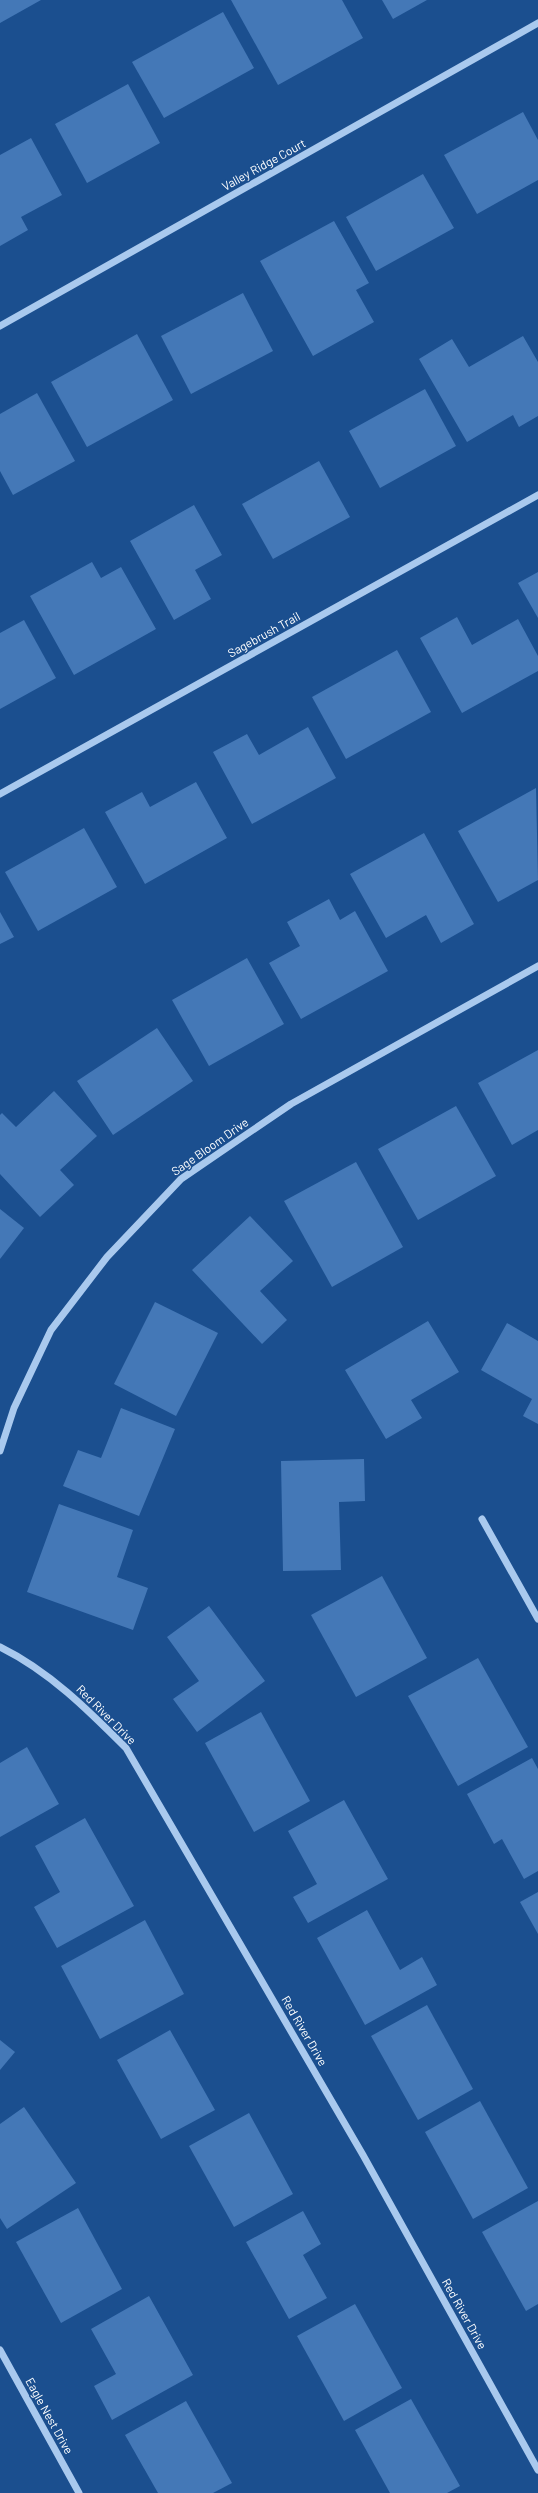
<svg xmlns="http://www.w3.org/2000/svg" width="538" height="2493" font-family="Barlow,sans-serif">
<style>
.building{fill:#4478b7}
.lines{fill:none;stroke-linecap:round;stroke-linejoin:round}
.minor{stroke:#a9c9ee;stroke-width:7}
.labels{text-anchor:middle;stroke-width:3;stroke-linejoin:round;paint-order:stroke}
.street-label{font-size:12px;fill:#fff;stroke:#1b4f8f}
</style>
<rect width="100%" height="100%" fill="#1b4f8f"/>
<g class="building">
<path d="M0,0H41L0,23Z"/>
<path d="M231,0H342L363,38L278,85Z"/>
<path d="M382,0H427L393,19Z"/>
<path d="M223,12L254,68L164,118L132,62Z"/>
<path d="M128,84L160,143L87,183L55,124Z"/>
<path d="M523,112L538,140V180L477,214L444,155Z"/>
<path d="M31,138L62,195L21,217L28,230L0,246V155Z"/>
<path d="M423,174L454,228L376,271L346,217Z"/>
<path d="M334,221L369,283L356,290L374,322L313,356L260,261Z"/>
<path d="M243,293L273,351L191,394L161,336Z"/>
<path d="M137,334L173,400L87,447L51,382Z"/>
<path d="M523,336L538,362V416L519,427L513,415L467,442L419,359L452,339L469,367Z"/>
<path d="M425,389L456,446L380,488L349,431Z"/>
<path d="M37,393L75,461L13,495L0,471V414Z"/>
<path d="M319,461L350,517L273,559L242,504Z"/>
<path d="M194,505L222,555L195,570L211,599L174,620L130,541Z"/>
<path d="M92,562L101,578L121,567L156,629L74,675L30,596Z"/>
<path d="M538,572V618L518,583Z"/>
<path d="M457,617L472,645L518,619L538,656V671L462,713L420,638Z"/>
<path d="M24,620L56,678L0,709V633Z"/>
<path d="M397,650L431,712L346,759L312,697Z"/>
<path d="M308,727L336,778L252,824L213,752L247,734L259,755Z"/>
<path d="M196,782L227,838L145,884L105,812L142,792L150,807Z"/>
<path d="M536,788L538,880L498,902L458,831Z"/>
<path d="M84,828L117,887L38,931L5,872Z"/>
<path d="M424,833L474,924L441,943L426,915L386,938L350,874Z"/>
<path d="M329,899L340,920L355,911L388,971L301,1019L269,963L300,946L287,922Z"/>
<path d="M0,912L14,937L0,944Z"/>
<path d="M247,958L284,1024L209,1066L172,1000Z"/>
<path d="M157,1028L193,1081L113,1135L77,1081Z"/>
<path d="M538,1050V1130L512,1145L478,1083Z"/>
<path d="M54,1091L97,1136L60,1170L74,1185L40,1217L0,1174V1115L2,1113L16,1127Z"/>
<path d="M456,1106L496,1176L418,1220L378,1149Z"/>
<path d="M356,1162L403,1247L332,1287L284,1201Z"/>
<path d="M0,1209L24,1228L0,1259Z"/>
<path d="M250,1216L293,1261L260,1291L287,1320L262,1344L192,1270Z"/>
<path d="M155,1302L218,1333L176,1416L114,1384Z"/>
<path d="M428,1321L459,1372L411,1400L422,1418L386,1439L345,1370Z"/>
<path d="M507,1323L538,1341V1424L523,1416L532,1399L481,1370Z"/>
<path d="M121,1408L175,1429L139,1516L63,1486L78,1450L101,1458Z"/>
<path d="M364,1459L365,1501L339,1502L341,1570L283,1571L281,1461Z"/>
<path d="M59,1504L133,1530L117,1577L148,1588L133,1630L27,1592Z"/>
<path d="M382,1576L427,1658L356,1697L311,1615Z"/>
<path d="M209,1606L265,1681L197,1732L173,1699L199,1681L167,1637Z"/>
<path d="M478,1658L528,1747L458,1786L408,1696Z"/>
<path d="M261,1712L310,1801L254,1832L205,1743Z"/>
<path d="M27,1747L59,1804L0,1837V1763Z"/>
<path d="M532,1758L538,1769V1871L524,1879L502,1839L494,1844L467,1794Z"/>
<path d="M344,1800L388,1879L308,1923L293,1897L317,1884L288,1831Z"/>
<path d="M85,1818L134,1906L57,1948L34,1907L60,1892L35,1846Z"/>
<path d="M538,1892V1934L520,1902Z"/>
<path d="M367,1910L400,1970L422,1957L437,1985L365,2025L317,1938Z"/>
<path d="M145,1920L184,1994L100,2039L61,1966Z"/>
<path d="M427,2005L473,2089L418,2120L371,2036Z"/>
<path d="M170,2030L215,2110L161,2139L117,2060Z"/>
<path d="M0,2040L15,2052L0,2070Z"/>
<path d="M480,2101L528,2188L473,2219L425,2132Z"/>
<path d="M24,2107L76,2183L7,2229L0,2218V2124Z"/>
<path d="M249,2113L293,2194L234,2227L189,2146Z"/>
<path d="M538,2201V2304L526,2311L482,2232Z"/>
<path d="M78,2208L122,2289L61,2323L16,2242Z"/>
<path d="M303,2211L321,2244L303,2255L327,2298L289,2319L246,2242Z"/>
<path d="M149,2296L193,2375L112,2420L94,2386L116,2374L91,2329Z"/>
<path d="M355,2304L402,2388L344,2421L297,2336Z"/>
<path d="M411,2399L460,2486L447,2493H390L355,2430Z"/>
<path d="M186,2401L232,2483L213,2493H158L125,2435Z"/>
</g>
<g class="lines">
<g class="minor">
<path d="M0,326L538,23"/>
<path d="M0,794L538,495"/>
<path d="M0,1451L14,1408L51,1330L107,1257L181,1179L291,1104L538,966"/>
<path d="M482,1519L538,1619"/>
<path d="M0,1647C49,1671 88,1710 126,1748L363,2155L538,2470"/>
<path d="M0,2350L79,2493"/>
</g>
</g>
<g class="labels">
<g class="street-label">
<text transform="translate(264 165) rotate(-29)" y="4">Valley Ridge Court</text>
<text transform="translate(264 635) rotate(-29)" y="4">Sagebrush Trail</text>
<text transform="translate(210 1147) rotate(-35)" y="4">Sage Bloom Drive</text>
<text transform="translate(106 1715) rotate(45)" y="4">Red River Drive</text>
<text transform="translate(304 2031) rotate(60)" y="4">Red River Drive</text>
<text transform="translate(464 2314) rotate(61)" y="4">Red River Drive</text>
<text transform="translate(49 2416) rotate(61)" y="4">Eagle Nest Drive</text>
</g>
</g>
</svg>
